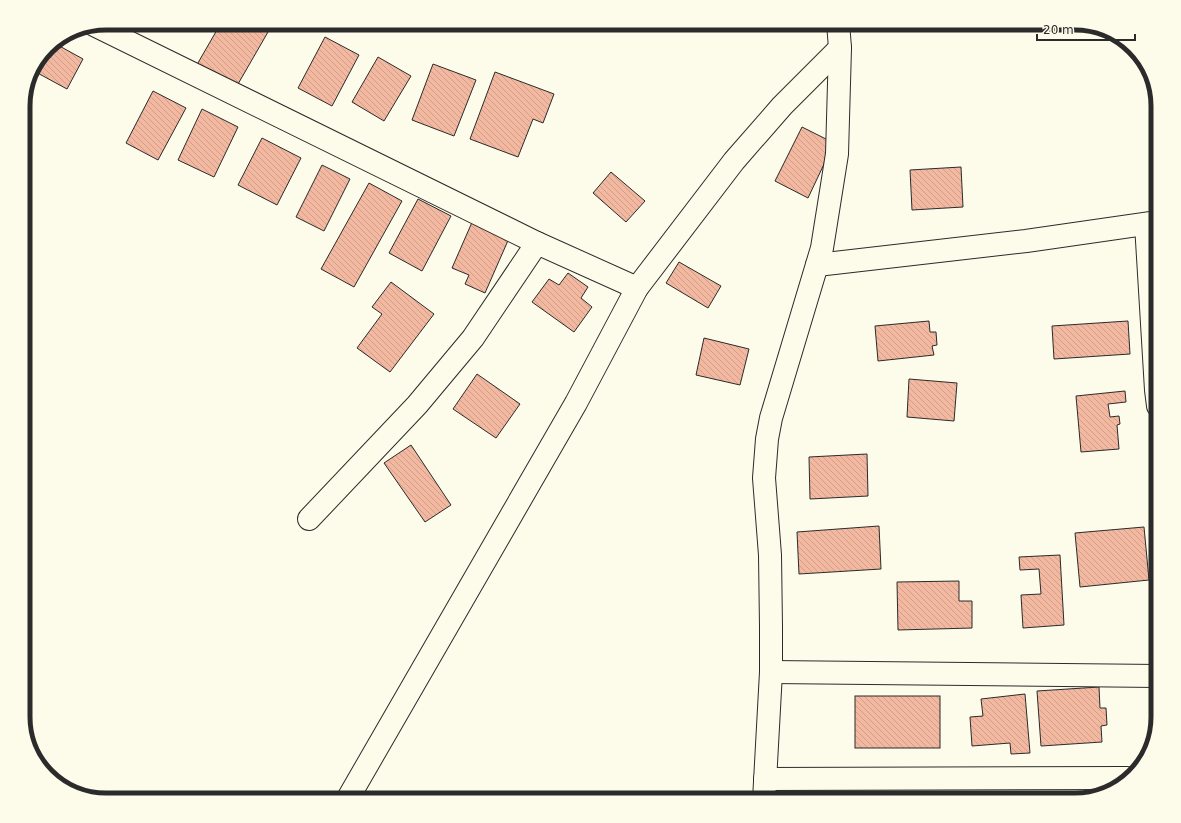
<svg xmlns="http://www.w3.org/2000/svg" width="1181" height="823" font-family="'DejaVu Sans',sans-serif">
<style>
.building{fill:url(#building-back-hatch);stroke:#2b2b2b}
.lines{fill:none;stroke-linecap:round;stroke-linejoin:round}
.minor-casing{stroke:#2b2b2b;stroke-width:24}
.minor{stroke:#fdfbea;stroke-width:22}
.rim{fill:none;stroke:#2b2b2b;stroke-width:5}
</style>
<defs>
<pattern id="building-back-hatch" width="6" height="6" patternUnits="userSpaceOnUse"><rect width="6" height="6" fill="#f2b8a0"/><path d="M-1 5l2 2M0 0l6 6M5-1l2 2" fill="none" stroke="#d09e8a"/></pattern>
</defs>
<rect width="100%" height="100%" fill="#fdfbea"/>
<g class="building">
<path d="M221,23H252L268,32L234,91L195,68Z"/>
<path d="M325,37L359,55L332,106L298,88Z"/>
<path d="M54,43L83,59L67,89L32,70L48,47Z"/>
<path d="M378,57L411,76L384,121L352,102Z"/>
<path d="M433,64L476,80L454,136L412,120Z"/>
<path d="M495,72L554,94L543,123L533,119L518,157L470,139Z"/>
<path d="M153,91L186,108L158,160L126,143Z"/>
<path d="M202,109L238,127L214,177L178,160Z"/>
<path d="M802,127L834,143L808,198L775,181Z"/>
<path d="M262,138L301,158L277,205L238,185Z"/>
<path d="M322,165L350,179L324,231L296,217Z"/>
<path d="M961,167L963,207L912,210L910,170Z"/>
<path d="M611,172L645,201L626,222L593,193Z"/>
<path d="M369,183L402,201L354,287L321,269Z"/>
<path d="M418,199L451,216L422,271L389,253Z"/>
<path d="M473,220L510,236L485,293L465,284L469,275L452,268Z"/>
<path d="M679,262L721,286L708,308L666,283Z"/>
<path d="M568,273L588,287L581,298L592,307L574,332L532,302L549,279L559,285Z"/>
<path d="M391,282L434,314L390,372L357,348L382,314L372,307Z"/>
<path d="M929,321L930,332H936L937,345L932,346L934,355L878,361L875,326Z"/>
<path d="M1128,321L1130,354L1054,359L1052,326Z"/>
<path d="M704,338L749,349L740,385L696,375Z"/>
<path d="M477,374L520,404L496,438L453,409Z"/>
<path d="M909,379L957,383L954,421L907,417Z"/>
<path d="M1125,391L1126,402L1108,404L1110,417L1119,416L1120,424L1117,425L1119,449L1081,452L1076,396Z"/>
<path d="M411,445L451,505L425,522L384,463Z"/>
<path d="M867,454L868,496L810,499L809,457Z"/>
<path d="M879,526L881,569L799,574L797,532Z"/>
<path d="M1144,527L1149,580L1080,587L1075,533Z"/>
<path d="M1060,555L1064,625L1023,628L1021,595L1041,594L1039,569L1020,570L1019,557Z"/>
<path d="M959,581V601H972V628L898,630L897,582Z"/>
<path d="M1099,687L1100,708H1106L1107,725L1101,726L1102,742L1041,746L1037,691Z"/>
<path d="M1025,694L1030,753L1011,754L1010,743L972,746L970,717L983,716L981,699Z"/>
<rect x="855" y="696" width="85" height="52"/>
</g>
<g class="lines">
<defs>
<g id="minor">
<path d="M94,25L537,243L637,288"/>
<path d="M1146,224L1156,390L1158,406"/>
<path d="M817,265L1026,241L1158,222"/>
<path d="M309,519L417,405L473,338L537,243"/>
<path d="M771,672L1158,676"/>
<path d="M765,779L1127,778"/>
<path d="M347,800L576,403L637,288L734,161L782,106L840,48"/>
<path d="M764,800L771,672V627L770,555L764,478L767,439L771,418L822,248L837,154L840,48L838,23"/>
</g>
</defs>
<use href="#minor" class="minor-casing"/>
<use href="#minor" class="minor"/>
</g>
<path d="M0 0H1181V823H0ZM106 30H1075A76 76 0 0 1 1151 106V717A76 76 0 0 1 1075 793H106A76 76 0 0 1 30 717V106A76 76 0 0 1 106 30Z" fill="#fdfbea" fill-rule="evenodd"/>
<path class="rim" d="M106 30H1075A76 76 0 0 1 1151 106V717A76 76 0 0 1 1075 793H106A76 76 0 0 1 30 717V106A76 76 0 0 1 106 30Z"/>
<path d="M1037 34v6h98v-6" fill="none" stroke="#2b2b2b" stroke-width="2"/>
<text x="1043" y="34" font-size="12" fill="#2b2b2b" stroke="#fdfbea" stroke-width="3" paint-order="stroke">20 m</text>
</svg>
